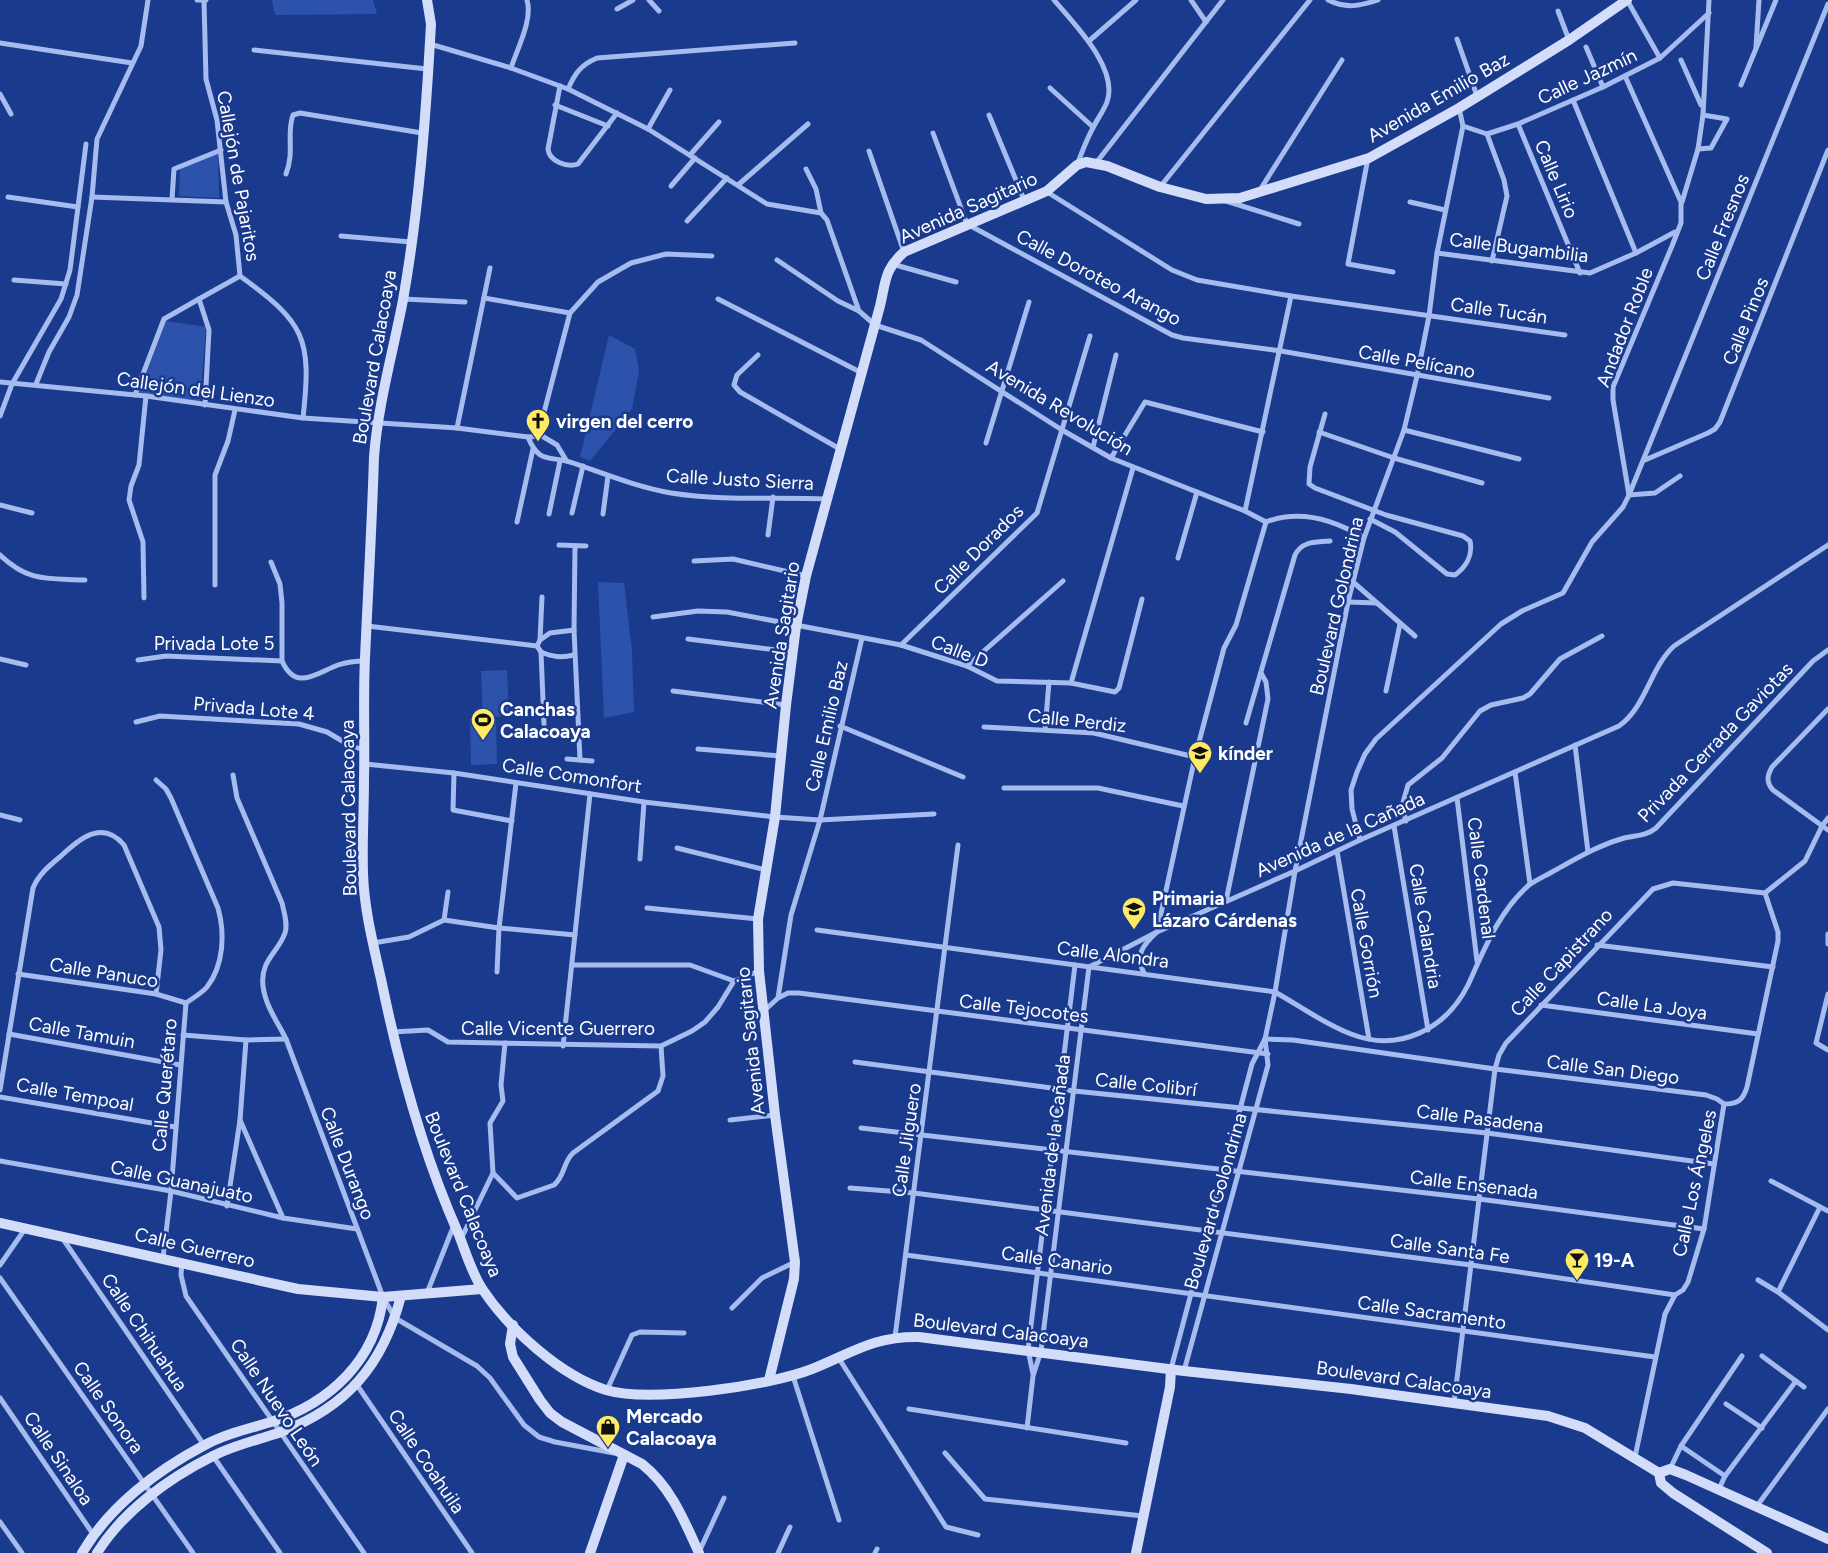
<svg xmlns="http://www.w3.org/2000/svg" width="1828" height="1553" font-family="Figtree,sans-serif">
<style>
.green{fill:#2d52ab}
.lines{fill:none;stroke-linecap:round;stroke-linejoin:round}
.street{stroke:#a6bbee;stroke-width:5}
.secondary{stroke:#d3ddfa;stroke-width:10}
.labels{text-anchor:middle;stroke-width:5;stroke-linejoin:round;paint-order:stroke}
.street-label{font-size:19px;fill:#fff;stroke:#1a3a8d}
.poi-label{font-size:19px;font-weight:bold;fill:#fff;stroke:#1a3a8d;text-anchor:start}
</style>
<rect width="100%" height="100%" fill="#1a3a8d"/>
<g class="green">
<path d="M272,0H373L377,14L275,15Z"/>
<path d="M218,153L219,198L179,196L180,167Z"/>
<path d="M166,321L206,327L200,403L139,394Z"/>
<path d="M609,335L635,349L639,371L632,409L590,461L580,457Z"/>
<path d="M598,582L624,583L632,651L634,712L604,718Z"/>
<path d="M507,670L509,716L496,717L497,764L471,765L470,718L483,717L481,671Z"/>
</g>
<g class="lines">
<g class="street">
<path d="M197,0H206"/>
<path d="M649,0L659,11"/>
<path d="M1054,0C1074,24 1119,68 1107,102C1104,110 1098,118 1094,126C1087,138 1082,152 1077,165"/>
<path d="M1191,0L1206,22"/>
<path d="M1328,0C1346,9 1360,6 1378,0"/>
<path d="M1627,0L1660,58"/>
<path d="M204,1L206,79L217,120L226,202L236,235L240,276C305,323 312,338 303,418"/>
<path d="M617,9L633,0"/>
<path d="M1558,11L1569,40"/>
<path d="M1457,39L1477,96"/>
<path d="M1089,41L1136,0"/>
<path d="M0,43L132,63"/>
<path d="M430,44L511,68L568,89L648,129L767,204L821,213"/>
<path d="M1586,47L1603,87"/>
<path d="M1756,47L1759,0"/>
<path d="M254,50L427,69"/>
<path d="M1681,60L1701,105"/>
<path d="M511,68C517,49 533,20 527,0"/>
<path d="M1625,76L1681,202V223L1672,246L1613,387V400L1629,495L1655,493L1680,476"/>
<path d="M1741,85L1776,0"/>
<path d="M560,86L548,149C549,161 567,168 578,164L617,113"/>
<path d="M1050,88L1093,127"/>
<path d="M568,89C575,73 581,65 597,58L795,43"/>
<path d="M0,94L11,114"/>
<path d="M1573,100L1636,253"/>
<path d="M555,105L608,126"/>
<path d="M989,115L1025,202"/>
<path d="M1518,124L1580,273"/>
<path d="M1463,126L1487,134L1518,124L1603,87L1660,58L1709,13"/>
<path d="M648,129L670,90"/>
<path d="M933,133L967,224L1172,335L1183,338L1281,351L1549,398"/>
<path d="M1487,134L1504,180L1507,196L1492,261"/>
<path d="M1698,149L1711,148L1727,119L1703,115"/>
<path d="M869,151L904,252"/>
<path d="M690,155L719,122"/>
<path d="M1368,158L1348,264L1393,272"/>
<path d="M1096,163L1223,0"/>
<path d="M806,169L816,189L821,213L827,220L859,311"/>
<path d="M286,174C295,151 286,134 293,115L300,113L422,133"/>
<path d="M738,185L808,124"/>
<path d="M671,186L695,158"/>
<path d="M1160,187L1310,0"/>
<path d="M1260,190L1342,60"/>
<path d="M1047,192L1172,270L1197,280L1291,296L1565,335"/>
<path d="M8,197L78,207"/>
<path d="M92,197L226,202"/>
<path d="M172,199L174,169L221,150"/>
<path d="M1226,201L1299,224"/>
<path d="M1410,202L1445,210"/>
<path d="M1682,202L1698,149L1703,115L1709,0"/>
<path d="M687,221L727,178"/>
<path d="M341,236L411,242"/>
<path d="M1437,253L1590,273L1636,253L1675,232"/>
<path d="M777,260L838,301L859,311L875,325L921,340L1062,430L1111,458L1245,511L1266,522C1300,509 1333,519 1364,538"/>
<path d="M892,264L956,282"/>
<path d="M14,280L66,284"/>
<path d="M484,298L570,313"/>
<path d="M403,299L465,302"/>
<path d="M718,299L862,373"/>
<path d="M758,355L737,375L734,385L740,392L840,449"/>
<path d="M0,382L146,396L303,418L457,428L528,437L542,436L557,445L566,460"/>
<path d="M36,384L49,352L69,317L77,295L92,197L97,139L141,46L148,0"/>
<path d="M135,395L164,319L199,299"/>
<path d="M205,405L209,330L199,299L240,276"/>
<path d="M1325,414L1310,467L1309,484L1315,488L1386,515L1463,536L1470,541C1473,555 1466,567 1455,575L1447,574L1395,532L1370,519"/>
<path d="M0,416L12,384L61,299L70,270L86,144"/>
<path d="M542,420L570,313L598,282L631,263L666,254L712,256"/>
<path d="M457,428L490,268"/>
<path d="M1404,430L1519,459"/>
<path d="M1319,432L1394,458L1482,483"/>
<path d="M528,437C539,465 551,455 573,463C605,474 637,487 671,493C722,501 776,497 827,499"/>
<path d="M986,443L1029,302"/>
<path d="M1093,447L1116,355"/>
<path d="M1111,458L1145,402L1263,432"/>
<path d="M1645,460L1708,433L1715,429L1720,422L1828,150"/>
<path d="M0,505L32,513"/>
<path d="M1245,511L1291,296"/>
<path d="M572,513L583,466"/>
<path d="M549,514L560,461"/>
<path d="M603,514L608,476"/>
<path d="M517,522L533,449"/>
<path d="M768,535L773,497"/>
<path d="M559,545L586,546"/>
<path d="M575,546L574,630L580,760"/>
<path d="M0,555C30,583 47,578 85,580"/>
<path d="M1178,558L1197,492"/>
<path d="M694,561L733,559L806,576"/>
<path d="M271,562L280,584L282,603V661C296,692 316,673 338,665C347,662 355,661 365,661"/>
<path d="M1353,582L1415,636"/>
<path d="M215,585V475L228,441L235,410"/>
<path d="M542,597L540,640L537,646L541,652L544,724"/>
<path d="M144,598L143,542L129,500L131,486L139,465L146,396"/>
<path d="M1348,602L1377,603"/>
<path d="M653,617L698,611L727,612L901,645L967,666L997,681L1071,683L1115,692L1119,688L1142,599"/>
<path d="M367,626L537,646"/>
<path d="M688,639L793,652"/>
<path d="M540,640L550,633L574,630"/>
<path d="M901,645L1037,513L1090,336"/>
<path d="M541,652C553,657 561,658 574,655"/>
<path d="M0,659L26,665"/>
<path d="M138,660L166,656L282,661"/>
<path d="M967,666L1063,581"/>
<path d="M1071,683L1133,468"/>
<path d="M673,691L786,705"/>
<path d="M1386,691L1400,624"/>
<path d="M1828,709L1772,767C1767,776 1766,782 1773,790L1828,830"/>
<path d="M136,722L160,716L299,724L327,732L349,745L364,750"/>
<path d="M1246,723L1295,555C1302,541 1316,542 1330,541"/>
<path d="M840,726L963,777"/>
<path d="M984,727L1094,733L1195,757"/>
<path d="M1045,730L1049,682"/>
<path d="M1575,745L1588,852"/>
<path d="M698,749L781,756"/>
<path d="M567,759L592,761"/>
<path d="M365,764L454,773L644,802L775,817L820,820L934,814"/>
<path d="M1515,772L1530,884"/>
<path d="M454,773L453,810L512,821"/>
<path d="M233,775L237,798L282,903C284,912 288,924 285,933C278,953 260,960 263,986C265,1005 278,1023 286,1039L383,1297L395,1318L477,1366L490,1378L524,1425L539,1437L555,1442L614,1453"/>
<path d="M156,780L166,789L171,798L218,908C225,933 224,965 207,987C202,993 193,998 186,1003"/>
<path d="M1004,788H1098L1183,806"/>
<path d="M1457,798L1477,961"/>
<path d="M0,815L20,820"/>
<path d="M1406,821L1402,806L1408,785L1442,758L1480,711L1491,705L1523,698L1530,694L1560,659L1602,636"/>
<path d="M1394,826L1428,1030"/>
<path d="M1360,840L1352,809L1351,790L1357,772L1365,754L1376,739L1501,624L1522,611L1563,593L1592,542L1623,507L1629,495L1828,4"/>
<path d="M677,848L766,870"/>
<path d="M1337,851L1369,1039"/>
<path d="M640,859L644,802"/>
<path d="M1765,893L1805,861L1822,826L1828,818"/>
<path d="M1226,901L1268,699L1266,682L1261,673"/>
<path d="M647,908L758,919"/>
<path d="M444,920L448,892"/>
<path d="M817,930L1275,992C1300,1006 1324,1024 1351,1034C1399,1053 1446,1029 1468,985C1484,950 1499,911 1529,885C1536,880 1545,876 1552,872C1574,860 1597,846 1621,839C1634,835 1645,837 1656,828L1813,661L1828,650"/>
<path d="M1828,934V944"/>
<path d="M373,943L409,937L444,920L499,928L575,935"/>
<path d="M1597,945L1773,967"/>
<path d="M572,965H690L734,981"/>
<path d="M497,972L499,928L516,783"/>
<path d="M1144,973C1134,955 1144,944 1157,932L1195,757L1224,648L1236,625L1266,522"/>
<path d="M18,974L156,994L186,1003"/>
<path d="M1828,994L1816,1043L1828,1050"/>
<path d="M778,998L788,993H799L1268,1054"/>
<path d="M1541,1005L1758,1034"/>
<path d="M765,1010L778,998L791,915L820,820L862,638"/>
<path d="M392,1032L428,1030L448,1042L661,1046L692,1031L705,1022L718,1007L734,981L759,971"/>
<path d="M9,1034L180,1065"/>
<path d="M183,1035L246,1040L286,1039"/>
<path d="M1265,1039L1293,1040L1495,1069L1706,1095L1717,1099L1724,1104"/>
<path d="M563,1046L590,794"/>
<path d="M855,1062L1074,1091L1487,1133L1714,1164"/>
<path d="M0,1090L33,888C39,874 49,866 61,856C79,839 102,819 124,845L159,927L161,950L156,994"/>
<path d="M0,1097L175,1127"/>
<path d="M240,1120L283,1218"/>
<path d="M730,1120L775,1115"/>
<path d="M861,1128L1479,1199L1704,1229"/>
<path d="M0,1161L171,1191L283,1218L357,1229"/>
<path d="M493,1173L517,1198L554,1185C565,1176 563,1162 573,1153L658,1091L663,1076L661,1046"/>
<path d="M1771,1181L1828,1211"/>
<path d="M850,1188L914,1193L1471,1265L1675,1295"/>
<path d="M227,1206L240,1120L246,1040"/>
<path d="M63,1239L204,1445"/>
<path d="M461,1239L493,1173L490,1123L503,1101L501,1085L505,1043"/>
<path d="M906,1255L1655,1357"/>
<path d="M163,1258L171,1191L186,1003"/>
<path d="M182,1262L181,1275L186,1296L364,1553"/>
<path d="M0,1265L25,1229"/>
<path d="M0,1278L193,1553"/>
<path d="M1758,1280L1778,1292L1828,1330"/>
<path d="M1778,1292L1820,1207"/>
<path d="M427,1293L454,1225"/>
<path d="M732,1308L762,1278L795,1262"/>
<path d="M895,1337L958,845"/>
<path d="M1762,1356L1804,1387"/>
<path d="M838,1357L946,1527L978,1535"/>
<path d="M1171,1369L1252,1064L1265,1039L1275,992L1295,871L1348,602L1364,538L1404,430L1417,376L1429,316L1437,253L1463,126L1459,108"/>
<path d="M1184,1371L1268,1065L1265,1039"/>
<path d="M1033,1374L1028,1350L1075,965"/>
<path d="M793,1376L839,1520"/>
<path d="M357,1385L472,1553"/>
<path d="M607,1390L632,1335L640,1332L684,1333"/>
<path d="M0,1398L93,1534"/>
<path d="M1454,1403L1495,1069L1499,1055L1506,1043L1653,889L1673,883L1765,893"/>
<path d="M1726,1404L1762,1428"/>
<path d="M909,1409L1126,1443"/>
<path d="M1027,1428L1033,1376L1041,1351L1089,967L1157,932L1295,871L1360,840L1619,726C1646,707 1650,668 1674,646L1828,545"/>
<path d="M1681,1446L1725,1476"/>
<path d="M945,1453L985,1499L1143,1516"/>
<path d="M213,1456L280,1553"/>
<path d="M1635,1457L1665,1314L1675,1295L1683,1290L1688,1282L1704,1229L1724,1104C1738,1104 1743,1100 1747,1087L1778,941V932L1765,893"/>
<path d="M1670,1469L1681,1446L1742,1356"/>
<path d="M1719,1489L1725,1476L1796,1381"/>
<path d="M1757,1506L1828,1409"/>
<path d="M0,1522L22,1553"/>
<path d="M699,1552L724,1498"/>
<path d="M778,1553L790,1527"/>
<path d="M875,1553L877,1549"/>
</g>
<g class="secondary">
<path d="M427,0L431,24C426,115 419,209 403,300C393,352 378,404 374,457C372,524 368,591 365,658C363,698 365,739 364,779C364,810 362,842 363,873C364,908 373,944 381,979C399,1067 422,1152 459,1235C466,1253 472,1274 483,1290C509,1329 561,1376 606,1390C650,1403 769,1386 812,1369C852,1353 874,1336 919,1337L1184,1371L1351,1389L1548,1416L1585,1428L1659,1473L1661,1483L1673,1493L1767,1553"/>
<path d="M0,1223L298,1289L383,1297L482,1289"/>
<path d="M513,1325L510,1344L513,1357L540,1400L550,1413L562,1422L642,1464C671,1487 684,1520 699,1553"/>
<path d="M769,1380L794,1279L795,1262L775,1115L759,971L758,919L775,817L786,705L796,626L806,576L880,306C886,281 884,270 904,252L1047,191L1077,165L1086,162L1107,166L1160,187L1206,199L1240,198L1369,158L1459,108L1569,40L1627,0"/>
<path d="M1659,1473L1670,1469L1686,1475L1828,1539"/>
<path d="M82,1553C109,1507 156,1471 203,1446C225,1434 248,1429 271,1422C330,1403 376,1360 383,1297"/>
<path d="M97,1553C123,1511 169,1478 213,1456C234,1445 258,1440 281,1432C347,1407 383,1365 401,1296"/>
<path d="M590,1553L624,1455"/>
<path d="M1136,1553L1170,1387L1171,1369"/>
</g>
</g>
<defs>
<symbol id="church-pin" viewBox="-11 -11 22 30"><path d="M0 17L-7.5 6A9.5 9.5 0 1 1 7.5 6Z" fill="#ffeb63" stroke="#1a3a8d"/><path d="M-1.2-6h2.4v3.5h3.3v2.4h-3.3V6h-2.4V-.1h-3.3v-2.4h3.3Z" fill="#111"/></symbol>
<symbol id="stadium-pin" viewBox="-11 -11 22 30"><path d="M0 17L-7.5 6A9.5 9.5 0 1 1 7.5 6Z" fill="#ffeb63" stroke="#1a3a8d"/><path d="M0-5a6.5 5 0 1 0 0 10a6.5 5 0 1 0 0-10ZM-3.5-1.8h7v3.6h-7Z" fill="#111"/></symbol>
<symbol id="school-pin" viewBox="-11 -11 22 30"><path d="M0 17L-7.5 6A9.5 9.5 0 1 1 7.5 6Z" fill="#ffeb63" stroke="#1a3a8d"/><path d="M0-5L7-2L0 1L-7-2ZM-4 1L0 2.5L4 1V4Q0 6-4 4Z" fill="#111"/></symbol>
<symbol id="bar-pin" viewBox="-11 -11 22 30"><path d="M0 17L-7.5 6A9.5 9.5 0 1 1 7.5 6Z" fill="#ffeb63" stroke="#1a3a8d"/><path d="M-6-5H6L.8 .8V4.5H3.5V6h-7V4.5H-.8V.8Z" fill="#111"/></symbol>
<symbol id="shop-pin" viewBox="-11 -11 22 30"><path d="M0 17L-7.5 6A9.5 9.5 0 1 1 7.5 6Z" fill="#ffeb63" stroke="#1a3a8d"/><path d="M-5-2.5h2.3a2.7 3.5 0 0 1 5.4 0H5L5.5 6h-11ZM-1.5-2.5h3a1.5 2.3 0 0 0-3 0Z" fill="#111"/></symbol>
</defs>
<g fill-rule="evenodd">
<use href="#church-pin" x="524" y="407" width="28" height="38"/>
<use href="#stadium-pin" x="469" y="706" width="28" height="38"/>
<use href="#school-pin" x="1186" y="739" width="28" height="38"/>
<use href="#school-pin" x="1120" y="895" width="28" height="38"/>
<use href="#bar-pin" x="1563" y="1246" width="28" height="38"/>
<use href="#shop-pin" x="594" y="1413" width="28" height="38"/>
</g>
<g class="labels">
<g class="street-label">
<text transform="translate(1587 76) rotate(-25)" y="7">Calle Jazmín</text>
<text transform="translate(1438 97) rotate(-30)" y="7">Avenida Emilio Baz</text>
<text transform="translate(239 176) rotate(80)" y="7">Callejón de Pajaritos</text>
<text transform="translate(1557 179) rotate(67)" y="7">Calle Lirio</text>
<text transform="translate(968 207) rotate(-24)" y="7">Avenida Sagitario</text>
<text transform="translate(1722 227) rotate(-68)" y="7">Calle Fresnos</text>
<text transform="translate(1519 247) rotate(7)" y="7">Calle Bugambilia</text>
<text transform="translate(1099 277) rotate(28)" y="7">Calle Doroteo Arango</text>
<text transform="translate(1499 310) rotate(8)" y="7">Calle Tucán</text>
<text transform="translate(1745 321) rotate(-68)" y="7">Calle Pinos</text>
<text transform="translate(1624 327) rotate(-69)" y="7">Andador Roble</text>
<text transform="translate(374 357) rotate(-80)" y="7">Boulevard Calacoaya</text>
<text transform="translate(1417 361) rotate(10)" y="7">Calle Pelícano</text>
<text transform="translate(196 389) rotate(8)" y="7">Callejón del Lienzo</text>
<text transform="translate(1060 407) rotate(31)" y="7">Avenida Revolución</text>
<text transform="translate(740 479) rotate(3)" y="7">Calle Justo Sierra</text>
<text transform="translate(978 549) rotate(-45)" y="7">Calle Dorados</text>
<text transform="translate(1336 606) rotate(-77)" y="7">Boulevard Golondrina</text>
<text transform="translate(781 635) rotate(-81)" y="7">Avenida Sagitario</text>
<text x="214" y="650">Privada Lote 5</text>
<text transform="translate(960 651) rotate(21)" y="7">Calle D</text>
<text transform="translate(254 708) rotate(5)" y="7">Privada Lote 4</text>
<text transform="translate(1077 720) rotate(6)" y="7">Calle Perdiz</text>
<text transform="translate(826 726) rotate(-77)" y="7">Calle Emilio Baz</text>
<text transform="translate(1715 742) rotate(-46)" y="7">Privada Cerrada Gaviotas</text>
<text transform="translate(572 775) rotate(9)" y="7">Calle Comonfort</text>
<text transform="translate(348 808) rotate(-91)" y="7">Boulevard Calacoaya</text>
<text transform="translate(1340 834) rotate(-24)" y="7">Avenida de la Cañada</text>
<text transform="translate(1482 878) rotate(83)" y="7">Calle Cardenal</text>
<text transform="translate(1426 926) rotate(81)" y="7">Calle Calandria</text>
<text transform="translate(1367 943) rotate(80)" y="7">Calle Gorrión</text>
<text transform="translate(1113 954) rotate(7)" y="7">Calle Alondra</text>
<text transform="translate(1561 962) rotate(-47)" y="7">Calle Capistrano</text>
<text transform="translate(104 972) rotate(9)" y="7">Calle Panuco</text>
<text transform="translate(1652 1005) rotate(8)" y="7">Calle La Joya</text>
<text transform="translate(1024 1008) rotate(7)" y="7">Calle Tejocotes</text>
<text x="558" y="1035">Calle Vicente Guerrero</text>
<text transform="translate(82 1032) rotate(10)" y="7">Calle Tamuin</text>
<text transform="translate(750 1041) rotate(-96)" y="7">Avenida Sagitario</text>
<text transform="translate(1613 1069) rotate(7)" y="7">Calle San Diego</text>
<text transform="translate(1146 1084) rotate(6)" y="7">Calle Colibrí</text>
<text transform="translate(164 1085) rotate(-85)" y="7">Calle Querétaro</text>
<text transform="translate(75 1094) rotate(10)" y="7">Calle Tempoal</text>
<text transform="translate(1480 1118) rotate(7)" y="7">Calle Pasadena</text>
<text transform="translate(906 1140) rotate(-82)" y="7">Calle Jilguero</text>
<text transform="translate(1052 1145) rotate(-83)" y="7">Avenida de la Cañada</text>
<text transform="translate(348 1163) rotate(69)" y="7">Calle Durango</text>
<text transform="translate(182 1181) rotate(12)" y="7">Calle Guanajuato</text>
<text transform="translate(1694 1183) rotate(-78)" y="7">Calle Los Ángeles</text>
<text transform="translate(1474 1184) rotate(7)" y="7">Calle Ensenada</text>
<text transform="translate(464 1194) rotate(68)" y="7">Boulevard Calacoaya</text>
<text transform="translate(1215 1201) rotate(-74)" y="7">Boulevard Golondrina</text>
<text transform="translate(195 1247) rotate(13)" y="7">Calle Guerrero</text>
<text transform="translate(1450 1248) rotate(8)" y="7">Calle Santa Fe</text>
<text transform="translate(1057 1260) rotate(8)" y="7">Calle Canario</text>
<text transform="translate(1432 1312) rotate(8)" y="7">Calle Sacramento</text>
<text transform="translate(1001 1330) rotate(7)" y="7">Boulevard Calacoaya</text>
<text transform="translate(145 1332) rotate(56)" y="7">Calle Chihuahua</text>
<text transform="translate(1404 1379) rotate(8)" y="7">Boulevard Calacoaya</text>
<text transform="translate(277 1402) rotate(56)" y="7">Calle Nuevo León</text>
<text transform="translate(109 1407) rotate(55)" y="7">Calle Sonora</text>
<text transform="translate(59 1458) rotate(56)" y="7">Calle Sinaloa</text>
<text transform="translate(427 1461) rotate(56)" y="7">Calle Coahuila</text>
</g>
<g class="poi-label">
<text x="556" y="428">virgen del cerro</text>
<text x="500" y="716">Canchas<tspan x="500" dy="22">Calacoaya</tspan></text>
<text x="1218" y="760">kínder</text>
<text x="1152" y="905">Primaria<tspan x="1152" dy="22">Lázaro Cárdenas</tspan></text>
<text x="1594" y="1267">19-A</text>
<text x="626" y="1423">Mercado<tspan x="626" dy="22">Calacoaya</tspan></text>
</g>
</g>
</svg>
